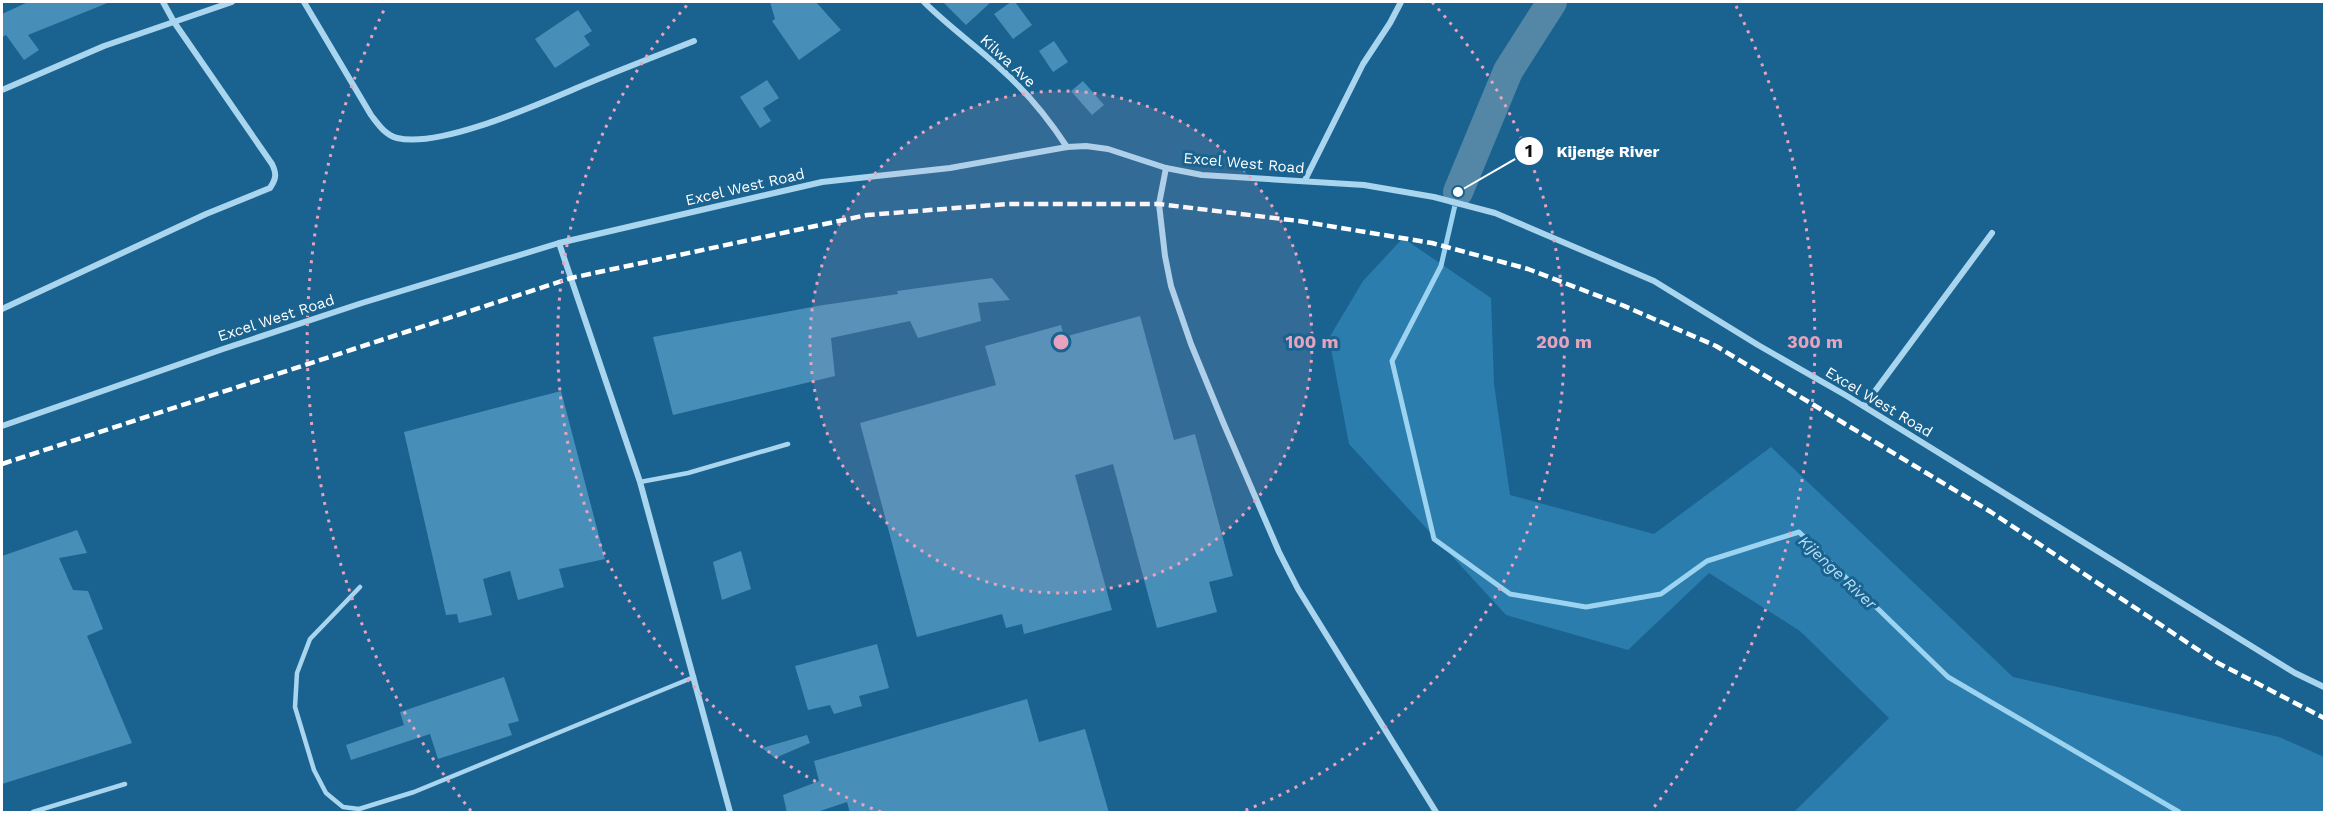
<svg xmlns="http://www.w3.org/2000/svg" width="2326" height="814" font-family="'Work Sans',sans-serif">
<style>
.green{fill:#2a7dac}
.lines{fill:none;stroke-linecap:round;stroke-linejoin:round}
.stream{stroke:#9cd3f1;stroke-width:5}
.river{stroke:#5487a6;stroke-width:30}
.building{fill:#478fb9}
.service{stroke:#a9d5ee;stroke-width:4.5}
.minor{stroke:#a9d5ee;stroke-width:6}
.rail{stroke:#fff;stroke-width:4.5;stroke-dasharray:10 4.5;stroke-linecap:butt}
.ring{fill:none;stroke:#e7a3bd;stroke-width:3;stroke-dasharray:3 6}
.labels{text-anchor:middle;stroke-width:6;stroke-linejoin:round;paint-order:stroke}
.street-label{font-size:15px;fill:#fff;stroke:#1a6390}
.water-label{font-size:16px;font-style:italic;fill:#b5def5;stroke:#1a6390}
.centre{fill:#e7a3bd;stroke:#1a6390;stroke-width:3}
.ring-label{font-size:18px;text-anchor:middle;font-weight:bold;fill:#e7a3bd;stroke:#1a6390;stroke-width:6;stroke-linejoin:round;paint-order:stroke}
.leader{fill:none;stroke:#fff;stroke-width:2}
.callout-dot{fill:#fff;stroke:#1a6390;stroke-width:2}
.mark-label{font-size:18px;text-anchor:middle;font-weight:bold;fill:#111}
.callout-label{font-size:16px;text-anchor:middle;font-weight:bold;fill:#fff;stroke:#1a6390;stroke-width:6;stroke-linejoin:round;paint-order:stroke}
</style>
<rect width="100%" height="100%" fill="#1a6390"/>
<path class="green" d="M1403,238L1491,298L1494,384L1510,495L1654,534L1771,447L2013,677L2279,737L2324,757V812H1794L1889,718L1800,631L1709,573L1628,650L1506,615L1349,444L1329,338L1363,281Z"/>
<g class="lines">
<path class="stream" d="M1458,192L1441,266L1392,361L1434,539L1510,594L1586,607L1661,594L1707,561L1799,532L1948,677L2179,812"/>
<path class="river" d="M1458,192L1508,71L1552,2"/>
</g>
<g class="building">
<path d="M28,2H110L28,35L39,50L24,60L6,35L2,37V14Z"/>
<path d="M770,2H816L841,30L799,60L772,21L775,19Z"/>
<path d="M943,2H991L966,25Z"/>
<path d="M1011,2H1015L1032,25L1013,39L994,14Z"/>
<path d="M578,10L592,31L584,36L590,45L555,68L535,39Z"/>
<path d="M1054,41L1068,62L1053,72L1039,51Z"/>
<path d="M767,80L779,98L763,108L771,121L760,128L740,97Z"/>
<path d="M1083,81L1104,105L1092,115L1071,91Z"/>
<path d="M992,278L1010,300L978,303L981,321L918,338L910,321L831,338L835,376L673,415L653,337L817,306L898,294L897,291Z"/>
<path d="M1140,316L1174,440L1195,434L1233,576L1209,582L1217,612L1157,628L1113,464L1075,475L1112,610L1024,634L1022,624L1006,628L1002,614L917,637L860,423L996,385L985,346L1061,325L1064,337Z"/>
<path d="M561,391L605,559L559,569L564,587L518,600L510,571L483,579L492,615L459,623L457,614L446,615L404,432Z"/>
<path d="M77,530L87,553L59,558L73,590L88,591L103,629L87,636L132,743L2,784V556Z"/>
<path d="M741,551L751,589L722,600L713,562Z"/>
<path d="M877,644L889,688L859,696L862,706L834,714L830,705L808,710L795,666Z"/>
<path d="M504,677L519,721L508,724L512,735L438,759L430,734L351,760L346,745L404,725L400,712Z"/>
<path d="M1027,699L1039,742L1085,729L1109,813H850L847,802L814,813H787L783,795L819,781L814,761Z"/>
<path d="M807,735L810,743L775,758L762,748Z"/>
</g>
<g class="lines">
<g class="service">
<path d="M640,482L688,473L788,444"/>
<path d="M360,587L310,639L297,673L295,707L314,770L326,793L343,807L359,809L414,792L694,677"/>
<path d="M33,812L125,784"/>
</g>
<g class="minor">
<path d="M304,2L371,115C378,124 385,135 397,138C443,149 547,100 591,82C625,68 659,55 694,41"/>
<path d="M924,2C948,26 976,46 1001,69C1027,92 1048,118 1067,147"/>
<path d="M2,90L104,46L232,2"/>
<path d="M1166,168L1159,204L1165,256L1171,286L1191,344L1223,422L1279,552L1298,589L1436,812"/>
<path d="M1305,180L1363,64L1390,23L1401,2"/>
<path d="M559,243L640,482L730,812"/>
<path d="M2,309L206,214L270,188C276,179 277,174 272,164L174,22L163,2"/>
<path d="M1864,406L1992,233"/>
<path d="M2,426L223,349L362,303L559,243L822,182L950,168L1067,147L1086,146L1108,149L1166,168L1202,175L1364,185L1434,197L1495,213L1654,281L1758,345L1847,396L2295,673L2324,687"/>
</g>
<path class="rail" d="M2,464L571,278L867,215L1007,204H1159L1299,221L1432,243L1528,269L1622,305L1716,346L1991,512L2218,663L2324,718"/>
</g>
<circle cx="1061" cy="342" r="251" fill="#e7a3bd" fill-opacity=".12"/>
<g class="ring">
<circle cx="1061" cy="342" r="251"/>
<path d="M881 812A503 503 0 0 1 690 2M1432 2A503 503 0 0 1 1241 812"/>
<path d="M471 811A754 754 0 0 1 386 6M1736 6A754 754 0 0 1 1651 811"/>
</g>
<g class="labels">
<g class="street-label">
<text transform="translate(1008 61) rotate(43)" y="5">Kilwa Ave</text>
<text transform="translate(1244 163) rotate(5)" y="5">Excel West Road</text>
<text transform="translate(745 187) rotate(-13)" y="5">Excel West Road</text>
<text transform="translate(276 318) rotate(-18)" y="5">Excel West Road</text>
<text transform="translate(1879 402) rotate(31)" y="5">Excel West Road</text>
</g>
<g class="water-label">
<text transform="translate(1838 572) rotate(43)" y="6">Kijenge River</text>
</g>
</g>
<circle cx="1061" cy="342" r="9" class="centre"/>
<g class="ring-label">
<text x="1312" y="348">100 m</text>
<text x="1564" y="348">200 m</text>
<text x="1815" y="348">300 m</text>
</g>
<path class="leader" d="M1458 192L1529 151"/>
<g class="callout-dot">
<circle cx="1458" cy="192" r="6"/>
<circle cx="1529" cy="151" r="15"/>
</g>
<g class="mark-label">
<text x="1529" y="157">1</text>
</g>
<g class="callout-label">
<text x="1608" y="157">Kijenge River</text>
</g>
<rect width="2326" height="814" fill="none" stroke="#ffffff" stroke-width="6"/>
</svg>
